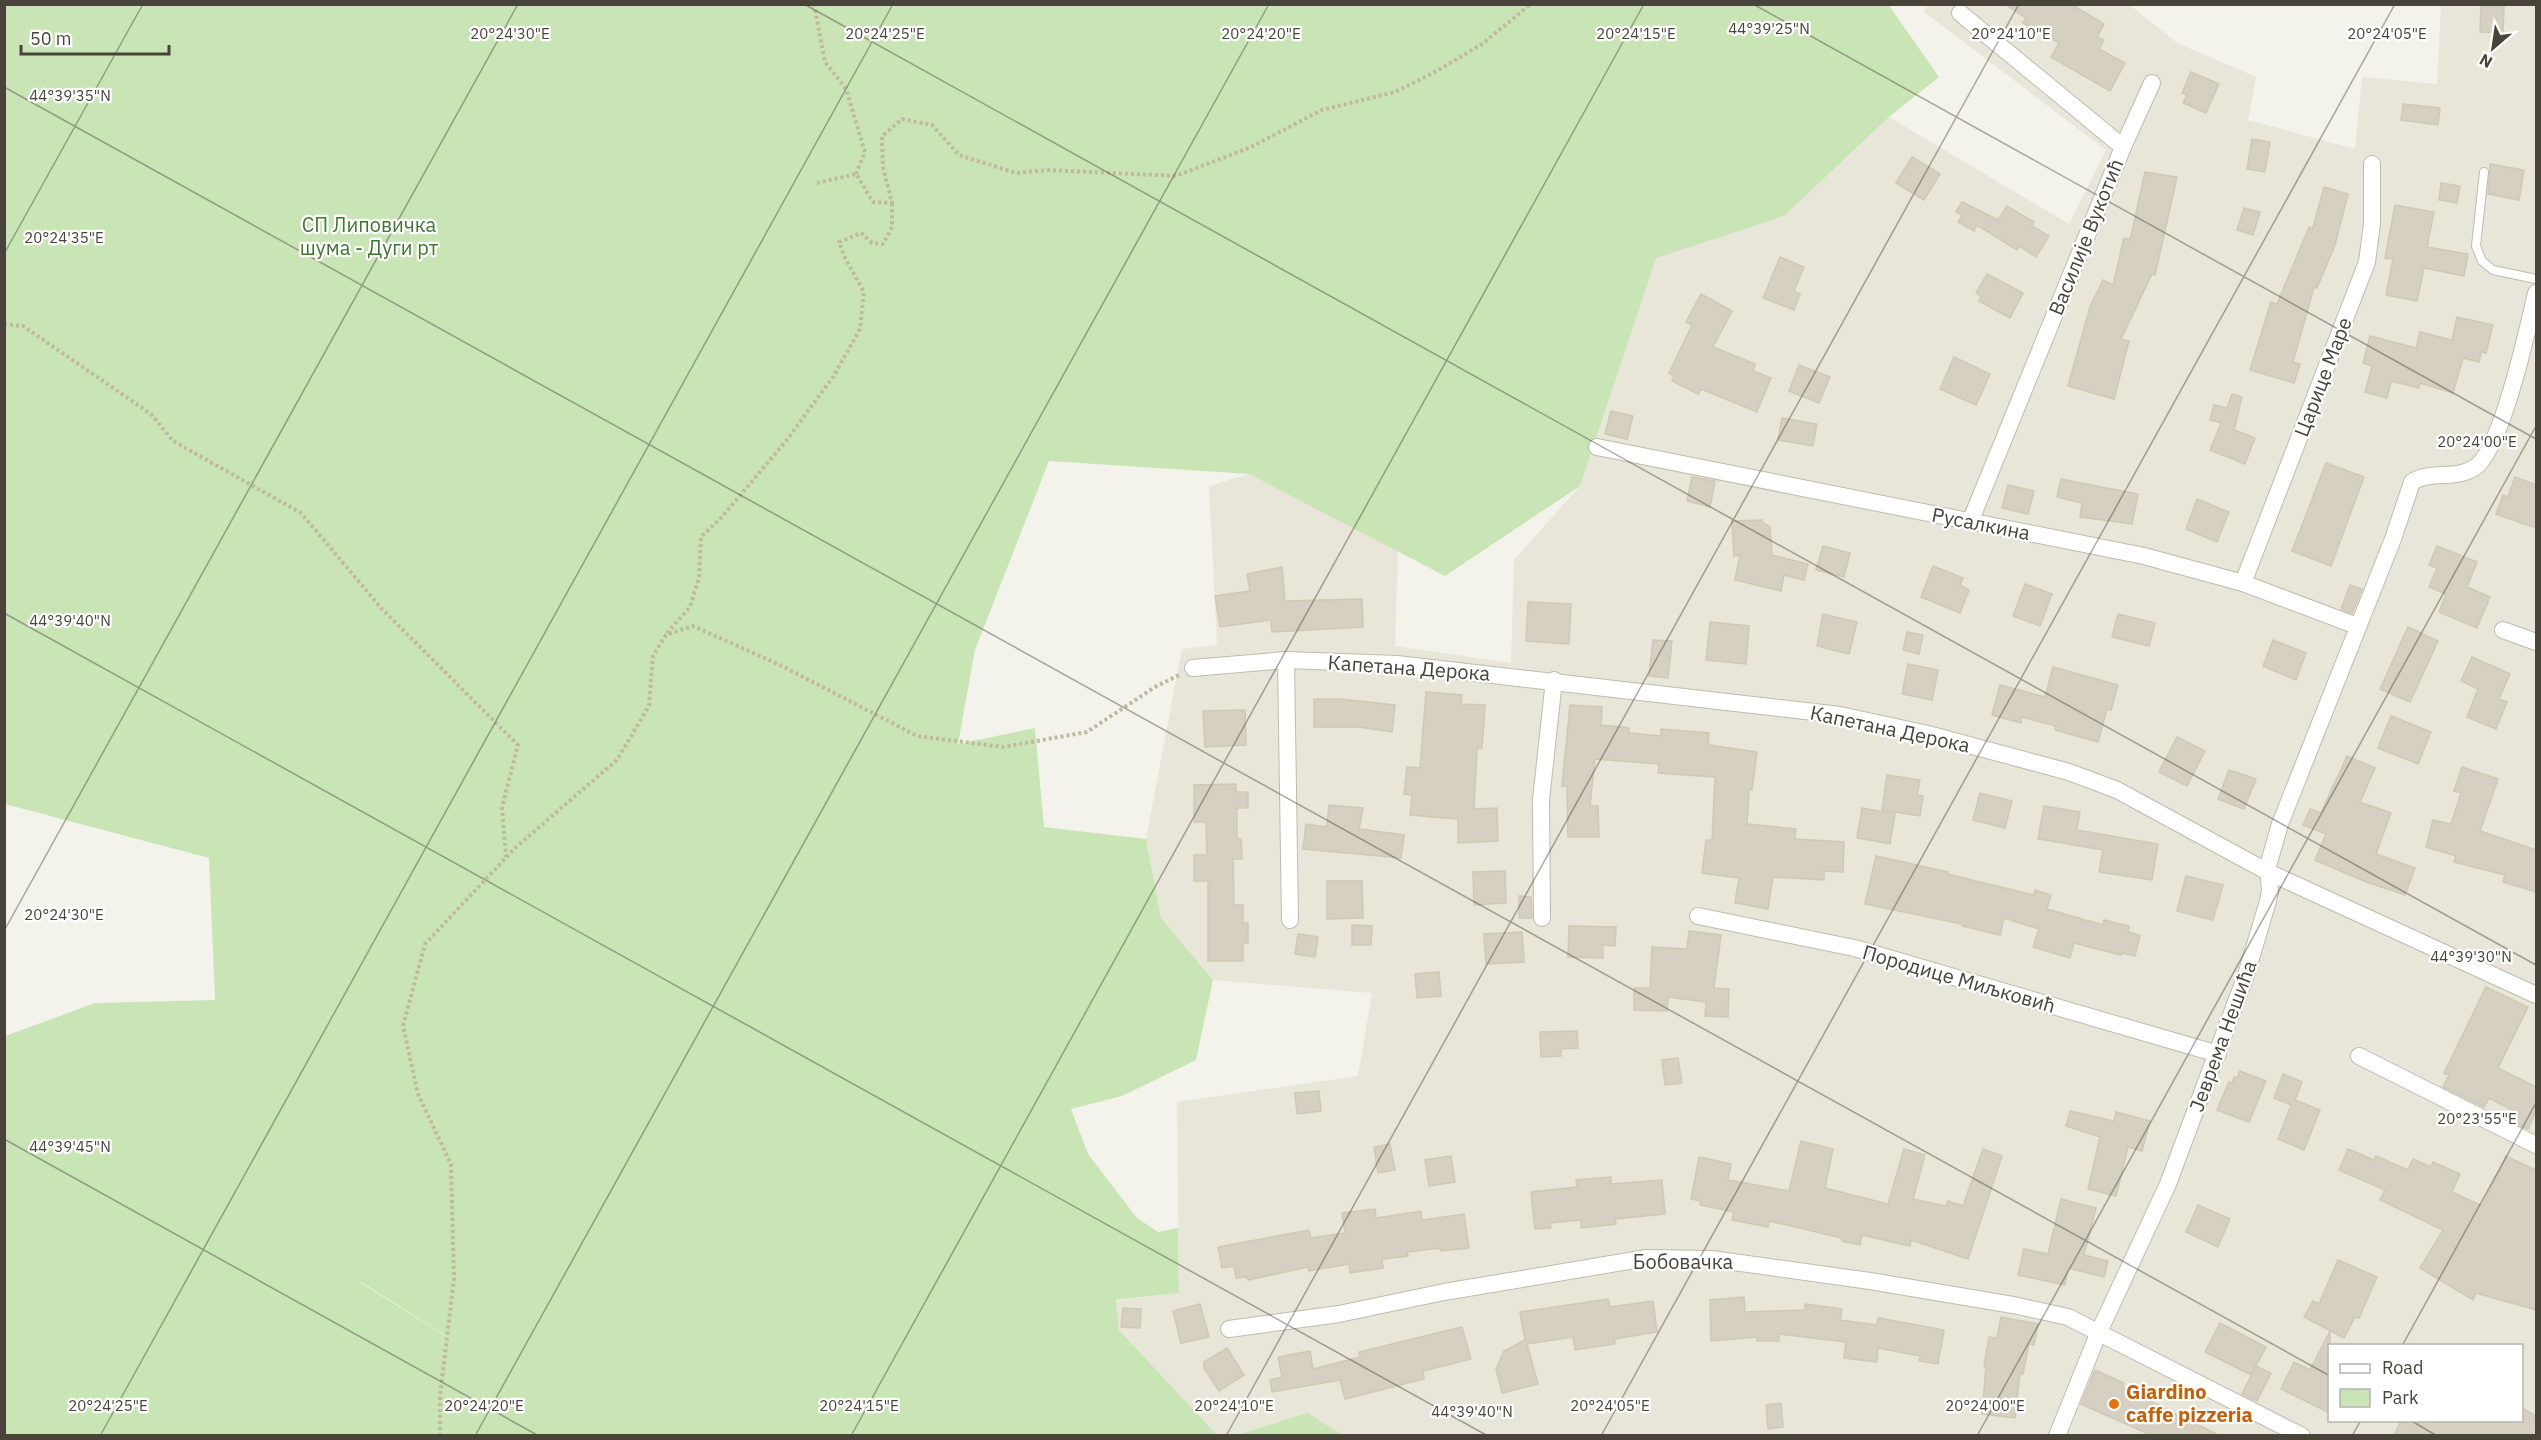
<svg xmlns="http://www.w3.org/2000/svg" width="2541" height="1440" font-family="'IBM Plex Sans',sans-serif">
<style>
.residential{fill:#e8e5d9;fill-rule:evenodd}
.green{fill:#c9e5b6;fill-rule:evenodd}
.building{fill:#d5d0c1;stroke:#cfc9b4;stroke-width:1.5}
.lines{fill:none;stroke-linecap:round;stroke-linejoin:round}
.service-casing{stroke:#bfbcad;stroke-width:10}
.minor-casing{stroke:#bfbcad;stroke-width:18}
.path{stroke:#c0b9a0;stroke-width:4;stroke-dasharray:3 3;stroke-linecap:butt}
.service{stroke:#fff;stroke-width:8}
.minor{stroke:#fff;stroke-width:16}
.ticks{fill:none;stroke:#484439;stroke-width:1.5;stroke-opacity:0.45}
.food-dot{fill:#e8710a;stroke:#fff;stroke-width:2}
.labels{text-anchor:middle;stroke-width:4.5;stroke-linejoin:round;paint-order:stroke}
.park-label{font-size:20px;fill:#3f762f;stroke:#fff}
.street-label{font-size:20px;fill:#484439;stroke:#fff}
.food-label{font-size:20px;font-weight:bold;fill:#c56008;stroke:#fff;text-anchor:start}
.ticks-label{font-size:15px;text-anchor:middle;fill:#484439;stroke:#fff;stroke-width:4.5;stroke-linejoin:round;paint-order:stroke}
</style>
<rect width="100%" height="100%" fill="#f4f3eb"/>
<path class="residential" d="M1928,5H2130L2177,43L2256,77L2248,120L2355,149L2362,77L2437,84L2441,5H2536V1435L1342,1436L1308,1414L1237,1435H1217L1119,1330L1116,1301L1179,1293L1177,1102L1358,1076L1372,993L1213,980L1161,918L1146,839L1182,649L1217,645L1209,486L1249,474L1398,551L1395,646L1511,663L1514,560L1580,486L1656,257L1784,216L1889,117L2069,224L2106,150L1924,12ZM2330,1346H2522V1420H2330Z"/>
<g class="green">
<path d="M1888,4L1939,77L1889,117L1784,216L1656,258L1580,486L1445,576L1249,474L1049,461L975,650L958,744L1035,728L1044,827L1146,839L1161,918L1213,980L1196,1060L1122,1096L1071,1109L1088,1154L1137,1218L1158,1232L1178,1228L1179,1293L1116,1300L1119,1330L1217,1435L5,1436V1036L95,1003L215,1000L209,858L5,804L4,5ZM361,1282L489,1363L361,1283Z"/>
<path d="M1308,1413L1342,1435H1237Z"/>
</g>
<g class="building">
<path d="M2005,4H2071L2104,24L2097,37L2104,40L2099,49L2125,63L2110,91L2051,57L2059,43L2023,23L2026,18Z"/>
<path d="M2481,5L2504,6L2503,33L2480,32Z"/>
<path d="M2191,72L2219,84L2206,113L2183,103L2187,95L2182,93Z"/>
<path d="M2403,104L2440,108L2438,125L2401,120Z"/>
<path d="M2252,139L2270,142L2265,172L2247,169Z"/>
<path d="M1912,157L1940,174L1924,200L1896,183Z"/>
<path d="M2490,164L2524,170L2519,200L2488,194Z"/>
<path d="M2145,172L2177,177L2155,275L2152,274L2121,339L2129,341L2114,399L2068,386L2090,307L2103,280L2113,285L2124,238L2130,240Z"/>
<path d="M2441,183L2460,186L2457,203L2439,200Z"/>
<path d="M2324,187L2348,194L2335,245L2317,288L2314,287L2293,362L2300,364L2294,383L2250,370L2271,302L2277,304L2309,227L2313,228Z"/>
<path d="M1962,202L1998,220L2007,206L2034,222L2032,226L2049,236L2036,257L2019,246L2017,250L1977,225L1974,231L1958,222L1962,215L1956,212Z"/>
<path d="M2395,205L2434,212L2427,247L2468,254L2464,276L2424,268L2417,301L2386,295L2393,259L2385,258Z"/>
<path d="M2244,208L2260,212L2253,235L2237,230Z"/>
<path d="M1780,257L1804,267L1794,291L1800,294L1794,310L1763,298Z"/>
<path d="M1987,274L2023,293L2010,318L1979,301L1981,296L1976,293Z"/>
<path d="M1701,294L1732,311L1713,347L1755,364L1753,371L1771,378L1757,412L1701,389L1698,394L1672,381L1674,376L1669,373L1692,325L1686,322Z"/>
<path d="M2457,317L2493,325L2486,353L2481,352L2479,362L2463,358L2453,393L2420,383L2419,388L2391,381L2387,398L2365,392L2372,366L2363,363L2370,336L2416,348L2420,332L2452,340Z"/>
<path d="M1954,357L1990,374L1976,405L1940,389Z"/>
<path d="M1799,365L1830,377L1819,403L1789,391Z"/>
<path d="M2232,394L2242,397L2234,430L2255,438L2245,464L2210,450L2221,423L2210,420L2214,405L2227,408Z"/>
<path d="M1611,411L1633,416L1627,439L1605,434Z"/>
<path d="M1782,418L1817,424L1813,446L1778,440Z"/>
<path d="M2326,463L2364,477L2331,566L2292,551Z"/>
<path d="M1692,477L1715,481L1710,507L1687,501Z"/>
<path d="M2515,477L2536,485V528L2496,514L2503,495L2508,497Z"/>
<path d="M2061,479L2138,494L2132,524L2080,517L2082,503L2057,497Z"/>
<path d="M2008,485L2034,491L2028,514L2002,508Z"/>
<path d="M2197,499L2229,512L2217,542L2186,529Z"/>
<path d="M1762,520L1763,523L1770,527L1772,555L1808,564L1804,580L1784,575L1781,591L1735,580L1740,555L1734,556L1732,521Z"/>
<path d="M1823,546L1850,553L1844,577L1816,570Z"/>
<path d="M2437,546L2477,562L2467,587L2490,597L2477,628L2439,612L2446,594L2429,587L2437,568L2429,565Z"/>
<path d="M1933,566L1963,578L1960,585L1969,590L1960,613L1921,597Z"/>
<path d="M1282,567L1285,601L1362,599L1363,627L1272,632L1271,620L1220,627L1215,596L1250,591L1247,574Z"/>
<path d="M2025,584L2052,594L2040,626L2013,616Z"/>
<path d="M2350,585L2362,589L2352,613L2341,609Z"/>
<path d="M1528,602L1571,604L1569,644L1526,641Z"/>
<path d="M1823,614L1857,622L1849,654L1817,646Z"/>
<path d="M2118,614L2155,623L2149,646L2112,637Z"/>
<path d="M1710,622L1749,626L1746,664L1706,660Z"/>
<path d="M2408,627L2438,641L2410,702L2380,689Z"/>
<path d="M1907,632L1923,635L1919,654L1903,650Z"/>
<path d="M1653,640L1672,641L1668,678L1649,676Z"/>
<path d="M2273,640L2306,653L2296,680L2263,666Z"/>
<path d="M2472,657L2510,674L2499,699L2507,702L2496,729L2467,717L2478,689L2461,681Z"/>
<path d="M1908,664L1938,670L1932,700L1902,694Z"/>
<path d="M2053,667L2118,685L2111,710L2107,709L2098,742L2055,730L2056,726L2022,717L2021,723L1992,715L2000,685L2045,697Z"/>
<path d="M1426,692L1462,695L1461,704L1485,705L1482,748H1477L1474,809L1497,808L1498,841L1458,843V819L1410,815L1412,795L1404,794L1407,767L1420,768Z"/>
<path d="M1314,699H1340L1395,705L1392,732L1358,727H1314Z"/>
<path d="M1570,705L1602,707L1601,725L1629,728V733L1661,736V729L1709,733L1708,745L1757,752L1752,790H1749L1747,824L1796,829L1795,839L1844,842L1843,872L1824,871V880L1773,877L1768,909L1735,903L1739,878L1702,873L1706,840H1712L1715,777L1658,773L1659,764L1595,759L1590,806H1598L1599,837H1568L1567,786H1562Z"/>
<path d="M1245,710L1246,745L1205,747L1203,711Z"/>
<path d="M2391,716L2431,732L2418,764L2378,748Z"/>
<path d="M2177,737L2205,751L2187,786L2159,772Z"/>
<path d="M2347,756L2375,768L2360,802L2391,813L2376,854L2415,868L2405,895L2364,881L2315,860L2326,834L2303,825L2310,809L2321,813Z"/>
<path d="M2462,767L2498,779L2480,831L2536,850V892L2503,882L2505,875L2454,862L2456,856L2426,847L2433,820L2451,824L2461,793L2454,791Z"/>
<path d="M2229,770L2256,779L2244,809L2218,799Z"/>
<path d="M1887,775L1920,780L1917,795L1923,796L1920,816L1882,810Z"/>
<path d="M1236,784V792H1248V808H1237V839H1241L1242,859H1233L1234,905H1243V923H1248V943H1243V961H1208V881H1194V855H1207L1206,822H1194V785Z"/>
<path d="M1980,793L2012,801L2005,828L1973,820Z"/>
<path d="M1329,805L1363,808L1359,829L1404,835L1401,858L1303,849L1306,824L1327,827Z"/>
<path d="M2044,806L2080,812L2077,830L2158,844L2152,880L2099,872L2103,850L2038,839Z"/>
<path d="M1862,808L1895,814L1890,844L1857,838Z"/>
<path d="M1876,856L1948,872L1947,874L2034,895L2035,890L2051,895L2047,909L2103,925L2104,920L2129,926L2128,932L2140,935L2135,956L2122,953L2121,955L2074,943L2070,958L2033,947L2039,929L2004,918L2000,935L1962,926V924L1865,904Z"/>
<path d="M1505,871L1506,903L1474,905L1473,872Z"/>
<path d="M2186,876L2223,885L2213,920L2177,911Z"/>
<path d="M1327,881H1362L1363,918L1327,919Z"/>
<path d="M1519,896L1531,897L1532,918H1519Z"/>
<path d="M1352,925L1372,926L1371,945H1352Z"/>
<path d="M1569,926L1616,927L1615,946L1603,945V958L1568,957Z"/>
<path d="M1689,931L1721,935L1714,988L1729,989L1728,1017L1705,1016L1706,1002L1668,997L1667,1011L1634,1010V988H1650L1652,947L1687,949Z"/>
<path d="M1522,932L1524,962L1486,964L1484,934Z"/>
<path d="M1298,934L1318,937L1315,957L1295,954Z"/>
<path d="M1439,972L1441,996L1417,998L1415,974Z"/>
<path d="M2486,987L2528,1007L2498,1068L2536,1087V1111L2528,1129L2511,1121L2516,1112L2489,1098L2484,1107L2443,1087L2449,1075L2444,1073Z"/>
<path d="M1577,1031L1578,1048L1561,1049V1056L1541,1057L1540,1032Z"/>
<path d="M1678,1058L1682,1083L1665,1085L1662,1060Z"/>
<path d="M2240,1071L2266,1081L2249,1122L2217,1110L2229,1082L2232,1083L2234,1077L2237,1078Z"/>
<path d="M2283,1074L2302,1082L2295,1100L2320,1110L2304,1150L2278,1139L2291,1105L2274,1098Z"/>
<path d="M1319,1091L1321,1111L1297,1114L1295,1093Z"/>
<path d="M2070,1111L2114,1121L2116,1112L2150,1121L2142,1151L2128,1147L2116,1196L2088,1189L2100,1137L2066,1126Z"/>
<path d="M1801,1141L1833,1149L1825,1188L1888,1204L1904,1149L1925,1155L1913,1199L1946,1206L1948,1201L1963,1206L1983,1149L2002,1156L1968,1259L1911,1240L1910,1246L1862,1235L1860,1245L1842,1241V1238L1769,1221L1768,1227L1732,1220L1734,1212L1700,1205L1701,1201L1691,1199L1699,1157L1731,1164L1728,1180L1789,1191Z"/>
<path d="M1390,1144L1395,1170L1378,1173L1374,1147Z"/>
<path d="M2348,1149L2374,1160L2376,1156L2408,1170L2413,1159L2431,1167L2433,1162L2460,1174L2452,1192L2482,1206L2506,1156L2536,1170V1310L2476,1293L2473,1300L2420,1268L2443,1230L2380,1200L2385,1190L2339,1170Z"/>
<path d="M1451,1156L1455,1182L1429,1186L1425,1160Z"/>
<path d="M1611,1177V1184L1662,1180L1665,1214L1615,1219L1616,1224L1581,1228V1220L1550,1223L1551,1228L1535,1229L1531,1192L1577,1187L1576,1180Z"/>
<path d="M2061,1199L2096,1208L2084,1255L2108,1261L2104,1277L2068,1268L2065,1285L2018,1275L2024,1249L2048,1254Z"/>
<path d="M2198,1205L2230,1219L2218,1247L2186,1232Z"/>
<path d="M1375,1209L1376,1218L1421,1211L1422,1220L1464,1214L1469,1248L1441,1251L1440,1248L1407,1252L1408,1256L1382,1259L1383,1268L1350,1273L1349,1264L1309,1271L1308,1267L1248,1280L1247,1277L1236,1278L1234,1266L1222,1268L1218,1247L1309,1230L1311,1238L1345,1233L1342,1213Z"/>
<path d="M2338,1260L2377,1277L2359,1318L2355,1317L2344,1338L2304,1317L2313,1301L2319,1304Z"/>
<path d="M1744,1297L1745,1312L1805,1310V1304L1842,1309L1840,1320L1877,1325L1878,1318L1944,1330L1938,1364L1919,1361L1920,1356L1878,1348L1877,1362L1844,1358L1846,1342L1779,1334V1341H1757V1337L1711,1341L1710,1300Z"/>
<path d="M1608,1299L1610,1307L1653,1301L1657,1332L1614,1339L1615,1344L1575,1350L1573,1337L1527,1344L1538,1384L1502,1393L1496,1369L1504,1351L1525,1340L1520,1312Z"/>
<path d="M1200,1304L1209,1337L1181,1343L1173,1311Z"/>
<path d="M1123,1308L1141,1309L1140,1328L1121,1327Z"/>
<path d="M2001,1317L2038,1324L2034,1345L2029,1344L2023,1374L2020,1373L2015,1418L1982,1414L1986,1367L1984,1366L1989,1337L1997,1338Z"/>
<path d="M2220,1323L2266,1347L2251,1375L2205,1352Z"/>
<path d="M1462,1327L1471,1359L1423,1371L1424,1379L1345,1399L1340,1380L1272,1392L1270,1380L1282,1377L1278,1357L1310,1351L1313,1369L1360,1357L1359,1352Z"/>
<path d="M2330,1331V1413L2281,1389L2294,1362L2310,1370Z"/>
<path d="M1227,1348L1244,1375L1219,1391L1204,1368V1362Z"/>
<path d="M2256,1366L2271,1373L2257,1401L2242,1394Z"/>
<path d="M2095,1370L2124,1383L2122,1387L2220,1436H2153L2081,1404Z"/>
<path d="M1781,1403L1783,1427L1768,1429L1766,1405Z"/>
<path d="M2522,1408L2536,1416V1436H2394L2401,1420H2522Z"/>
</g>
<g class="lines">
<defs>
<path id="service" d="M2484,172L2476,246L2482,261L2493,270L2536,279"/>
<g id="minor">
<path d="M1960,13L2123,147L1970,522"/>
<path d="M2123,147L2152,83"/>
<path d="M1597,447L2144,556L2243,583L2357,626"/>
<path d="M2243,583L2367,262L2372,224V164"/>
<path d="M2503,630L2536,642"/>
<path d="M1286,660L1290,920"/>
<path d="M1193,668L1286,660L1397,664L1840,715L1928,734L2069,772L2117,790L2268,872L2536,995"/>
<path d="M1698,916L1854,948L2218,1054"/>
<path d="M1542,918L1541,800L1554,680"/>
<path d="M2359,1056L2536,1145"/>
<path d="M1229,1329L1339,1314L1444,1292L1647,1258L1712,1259L1870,1281L2013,1305L2068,1317L2302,1436"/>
<path d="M2057,1436L2098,1334L2168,1184L2246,975L2268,901L2270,891L2268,866L2280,824L2393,539L2412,482C2431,470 2455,480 2474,468C2501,452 2528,328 2536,293"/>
</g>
</defs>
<use href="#service" class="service-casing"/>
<use href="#minor" class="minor-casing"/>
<g class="path">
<path d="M814,4L825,62L846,89L865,152L856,174"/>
<path d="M817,183L856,174L873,202L892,203L883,167L882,136L902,119L932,125L959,155L1016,173L1049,170L1176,176L1251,147L1322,110L1395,92L1437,71L1482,44L1531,4"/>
<path d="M4,324L23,326L151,414L173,441L301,513L382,609L518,745L502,807L506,857"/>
<path d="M667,633L690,607L699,578L701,537L721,518L786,441L833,377L860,329L864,292L845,258L839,242L861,233L872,243L883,244L892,227V203"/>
<path d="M440,1436V1396L454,1279L451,1164L418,1094L403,1026L425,944L516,847L617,760L649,706L653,656L666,635L693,626L782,666L917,736L1003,747L1087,732L1155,687L1179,675"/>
</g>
<use href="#service" class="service"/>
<use href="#minor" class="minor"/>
</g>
<path class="ticks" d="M804,4L2536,965M1753,4L2536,439M4,87L2330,1376M4,254L143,4M4,613L1488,1436M4,931L518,4M4,1139L539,1436M2402,1346L2536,1103M2410,1420L2437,1436M100,1436L893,4M475,1436L1269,4M851,1436L1644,4M1226,1436L2019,4M1601,1436L2395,4M1977,1436L2536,426M2352,1436L2361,1420"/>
<circle class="food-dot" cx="2114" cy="1404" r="6"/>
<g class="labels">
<g class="park-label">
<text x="369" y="232">СП Липовичка<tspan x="369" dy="23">шума - Дуги рт</tspan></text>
</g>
<g class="street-label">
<text transform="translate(2086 237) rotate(-68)" y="7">Василије Вукотић</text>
<text transform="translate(2323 377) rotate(-69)" y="7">Царице Маре</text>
<text transform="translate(1981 524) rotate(11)" y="7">Русалкина</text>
<text transform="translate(1409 668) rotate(4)" y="7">Капетана Дерока</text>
<text transform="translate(1890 729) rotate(12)" y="7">Капетана Дерока</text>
<text transform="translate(1959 979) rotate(16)" y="7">Породице Миљковић</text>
<text transform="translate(2223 1036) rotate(-70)" y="7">Јеврема Нешића</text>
<text x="1683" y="1269">Бобовачка</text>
</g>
<g class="food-label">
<text x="2126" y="1399">Giardino<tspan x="2126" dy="23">caffe pizzeria</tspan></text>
</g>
</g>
<g class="ticks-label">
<text x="1769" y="34">44°39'25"N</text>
<text x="510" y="39">20°24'30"E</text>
<text x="885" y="39">20°24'25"E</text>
<text x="1261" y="39">20°24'20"E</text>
<text x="1636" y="39">20°24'15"E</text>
<text x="2011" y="39">20°24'10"E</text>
<text x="2387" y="39">20°24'05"E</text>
<text x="70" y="101">44°39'35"N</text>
<text x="64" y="243">20°24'35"E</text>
<text x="2477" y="447">20°24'00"E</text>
<text x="70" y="626">44°39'40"N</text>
<text x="64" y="920">20°24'30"E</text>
<text x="2471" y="962">44°39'30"N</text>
<text x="2477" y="1124">20°23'55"E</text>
<text x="70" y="1152">44°39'45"N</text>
<text x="108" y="1411">20°24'25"E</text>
<text x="484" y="1411">20°24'20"E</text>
<text x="859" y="1411">20°24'15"E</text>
<text x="1234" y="1411">20°24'10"E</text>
<text x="1610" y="1411">20°24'05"E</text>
<text x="1985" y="1411">20°24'00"E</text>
<text x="1472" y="1417">44°39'40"N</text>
</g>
<rect width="2541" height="1440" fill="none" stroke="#484439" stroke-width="12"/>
<rect x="2328" y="1344" width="195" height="78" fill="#ffffff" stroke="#b6b4b0" stroke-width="1.5"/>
<rect x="2340" y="1364" width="30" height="9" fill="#ffffff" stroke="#b6b4b0" stroke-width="1.5"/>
<text x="2382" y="1374" font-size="18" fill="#484439">Road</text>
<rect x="2340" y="1389" width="30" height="18" fill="#c9e5b6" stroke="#b6b4b0" stroke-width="1.5"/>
<text x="2382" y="1404" font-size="18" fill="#484439">Park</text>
<g transform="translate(2493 48) rotate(209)" stroke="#ffffff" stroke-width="4.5" paint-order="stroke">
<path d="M0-4.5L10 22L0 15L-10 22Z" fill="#484439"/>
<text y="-9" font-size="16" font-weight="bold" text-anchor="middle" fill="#484439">N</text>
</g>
<path d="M21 45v9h148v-9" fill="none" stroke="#484439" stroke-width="3"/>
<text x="30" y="45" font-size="18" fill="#484439" stroke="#ffffff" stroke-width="4.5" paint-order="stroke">50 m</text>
</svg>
